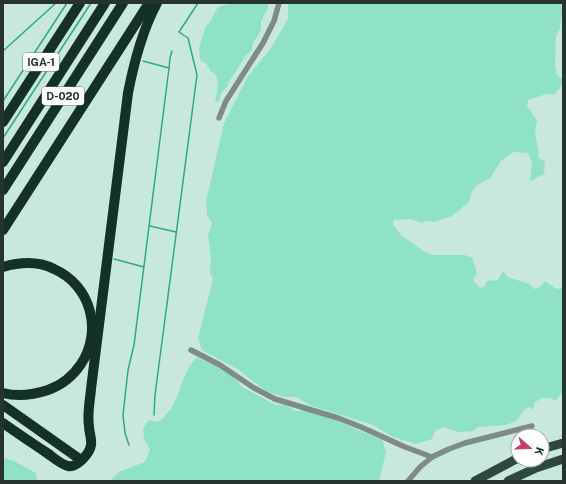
<svg xmlns="http://www.w3.org/2000/svg" width="566" height="484" font-family="'Public Sans',sans-serif">
<style>
.green{fill:#90e2c6}
.lines{fill:none;stroke-linecap:round;stroke-linejoin:round}
.stream{stroke:#32a888;stroke-width:1.5}
.street{stroke:#7e8b86;stroke-width:5.5}
.primary{stroke:#30473f;stroke-width:9}
.highway{stroke:#143027;stroke-width:10}
.labels{text-anchor:middle;stroke-width:4;stroke-linejoin:round;paint-order:stroke}
.shield{fill:#fff;stroke:#67706d;stroke-width:1}
.shield-label{font-size:11px;font-weight:bold;fill:#26332e}
</style>
<rect width="100%" height="100%" fill="#c7e8db"/>
<g class="green">
<path d="M231,3H268V7L261,22V29L258,36L253,42L252,50L246,55L236,71L228,83L227,87L221,93L220,100L218,102L215,101C217,92 221,79 213,72H211L206,63L201,61L200,58L199,48L206,26L211,21L214,14L218,7L224,5H227Z"/>
<path d="M288,3H561L562,11L560,28L556,37L555,65L557,75L563,80L562,85L554,95L546,94L528,100L527,106L537,121L535,130L539,158L545,162L544,174L530,181L532,163L528,153L513,152L501,161L491,177L476,186L471,194L469,202L452,216L435,222L428,221L421,223L411,219L394,220L393,225L402,236L427,253L434,255H465L472,258L477,273L473,280L480,288L484,287L487,281L498,280L503,271L508,277L529,284L534,289L540,287L545,281L556,289L563,288V393H561L556,401C548,396 543,397 535,402L533,410L530,407L525,409L516,421L506,425L478,427L473,431L458,432L443,427L435,431L432,439L416,444L393,437L373,425L312,406L296,397H283L266,391L239,370L202,350L198,338L213,279L210,273L211,257L208,236L212,223L207,215L206,202L224,123L248,76L271,48L288,19Z"/>
<path d="M197,357C212,365 232,371 241,386L275,405H285L296,411L303,410L340,422L382,440L386,452L379,481H110L119,472L145,462L150,449L144,438L143,428L149,420L158,422C177,409 179,386 189,367C191,364 195,360 197,357Z"/>
<path d="M3,458L14,461L36,473L38,481H3Z"/>
</g>
<g class="lines">
<g class="stream">
<path d="M3,51L56,3"/>
<path d="M143,61L169,68L170,58L172,51"/>
<path d="M3,101L67,3"/>
<path d="M3,138L91,3"/>
<path d="M150,226L176,232"/>
<path d="M114,259L144,267"/>
<path d="M154,415L155,395L197,75L188,38L179,32L198,3"/>
<path d="M129,445L125,433L123,415L128,370L134,345L169,68"/>
</g>
<g class="street">
<path d="M219,118L226,101L263,43L274,21L279,3"/>
<path d="M191,350L220,365L254,388L275,399L338,418L361,427L405,447L432,457"/>
<path d="M408,481L420,467L432,457L449,449L465,443L532,426"/>
</g>
<g class="primary">
<path d="M542,449L563,443"/>
<path d="M475,481L518,458"/>
<path d="M508,481L536,468L563,459"/>
</g>
<g class="highway">
<path d="M3,122L80,3"/>
<path d="M3,162L105,3"/>
<path d="M3,190L123,3"/>
<path d="M3,230L149,3"/>
<path d="M3,267C20,262 38,261 54,269C91,285 103,331 81,364C73,376 62,385 48,390C33,395 18,397 3,393"/>
<path d="M3,405L81,460"/>
<path d="M3,423C17,433 32,443 47,453C53,457 60,464 68,466C77,468 90,453 91,445C92,438 89,433 89,426C87,414 90,401 91,389L128,93C134,62 142,31 157,3"/>
</g>
</g>
<g class="labels">
<g class="shield">
<rect x="23" y="53" width="36" height="18" rx="3"/>
<rect x="42" y="87" width="42" height="18" rx="3"/>
</g>
<g class="shield-label">
<text x="41" y="66">IGA-1</text>
<text x="63" y="100">D-020</text>
</g>
</g>
<rect width="566" height="484" fill="none" stroke="#26332e" stroke-width="8"/>
<g transform="translate(530 448) rotate(110)"><circle r="19" fill="#ffffff" stroke="#a8adab"/>
<path d="M0-3L7 15L0 10L-7 15Z" fill="#c83c70"/>
<text y="-6" font-size="11" font-weight="bold" text-anchor="middle" fill="#26332e">K</text>
</g>
</svg>
